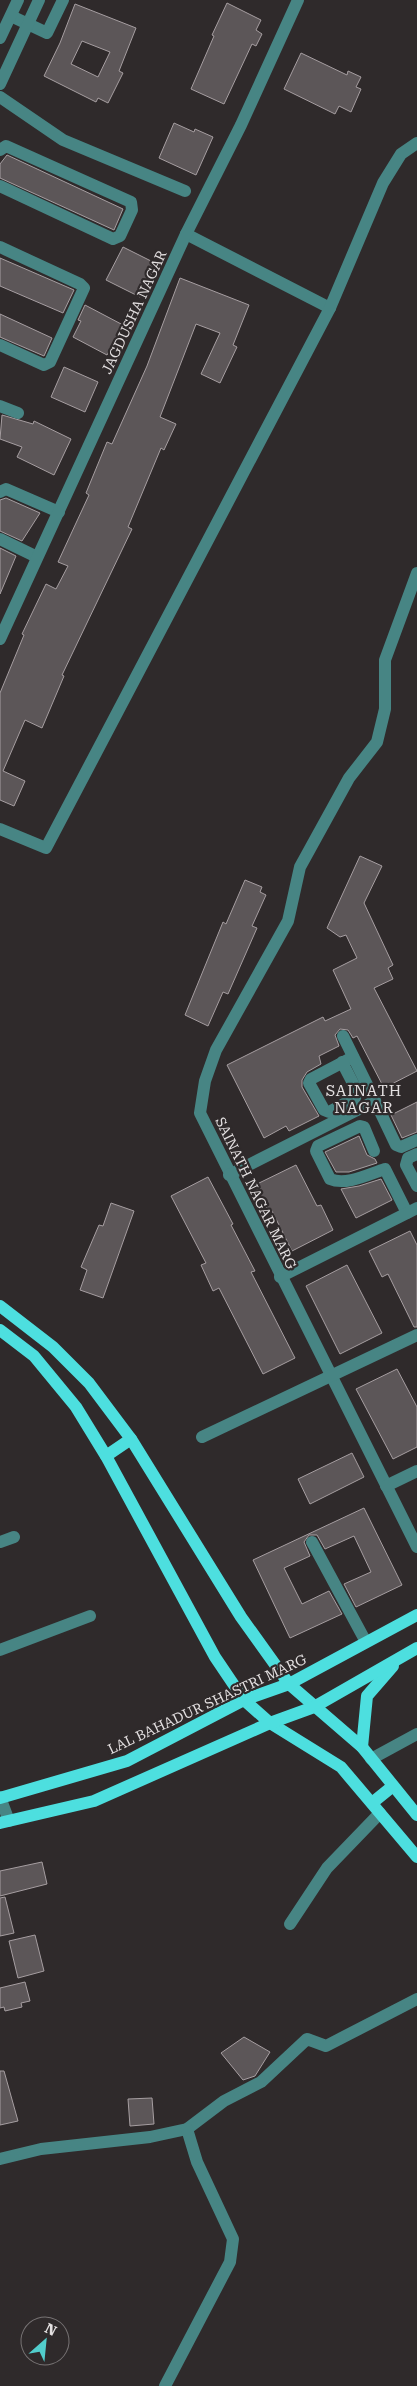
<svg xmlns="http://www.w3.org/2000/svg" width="417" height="2386" font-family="'Roboto Serif',serif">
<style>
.building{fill:#5c5658;stroke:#a69ea1;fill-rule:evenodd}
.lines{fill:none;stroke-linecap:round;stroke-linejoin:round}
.minor{stroke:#478584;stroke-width:12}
.major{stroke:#4ddfdf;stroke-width:12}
.labels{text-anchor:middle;stroke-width:4.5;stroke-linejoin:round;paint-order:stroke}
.street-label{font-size:14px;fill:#e4e0e1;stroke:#2f2a2b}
.neighbourhood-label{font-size:15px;letter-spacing:1px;fill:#e4e0e1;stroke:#2f2a2b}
</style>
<rect width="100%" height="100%" fill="#2f2a2b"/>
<g class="building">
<path d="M227,3L261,20L256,30L262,34L256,46L252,44L224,104L191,89L214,36L212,35Z"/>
<path d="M75,4L136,28L119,71L123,73L108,103L98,98L96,102L44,76L60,43ZM82,41L110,52L98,77L71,64Z"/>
<path d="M301,53L347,75L348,71L361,77L356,87L361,89L351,112L339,106L335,114L284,89Z"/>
<path d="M174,123L194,132L195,129L213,137L196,175L159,158Z"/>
<path d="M7,155L123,209L114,230L0,178V164Z"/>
<path d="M123,247L157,264L140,297L106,280Z"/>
<path d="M0,258L74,290L63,313L0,286Z"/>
<path d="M180,278L249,305L233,345L237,347L220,383L201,374L220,333L196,324L160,417L176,424L164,450L161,448L128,527L132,529L62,675L64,676L42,728L25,720L3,771L25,781L14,806L0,800V693L24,635L22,634L46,584L56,589L68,566L58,562L89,495L86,493L107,442L112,444L147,366Z"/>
<path d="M85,305L123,325L107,355L73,337L81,321L78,320Z"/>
<path d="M0,314L52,338L44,356L0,337Z"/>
<path d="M64,367L98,382L85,412L51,397Z"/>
<path d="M2,415L33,424L34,421L71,439L54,475L17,457L22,447L0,439Z"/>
<path d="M6,498L40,513L22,541L0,531V500Z"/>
<path d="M0,548L16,556L0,594Z"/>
<path d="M360,856L382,866L364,903L393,965L388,968L393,979L374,988L417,1071L384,1088L357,1036L353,1038L348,1030L340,1029L335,1035L339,1046L319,1056L321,1064L307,1072L302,1080V1087L319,1116L289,1131L286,1126L264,1138L227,1065L323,1017L325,1021L351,1009L333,970L357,958L346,935L340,937L327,928Z"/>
<path d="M245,880L262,887L260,892L266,895L252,926L257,928L228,994L223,992L208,1026L185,1015L223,922L226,924Z"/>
<path d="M417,1102V1132L402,1138L391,1115Z"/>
<path d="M359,1136L367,1155L375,1159L377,1163L349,1172H336L325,1152Z"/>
<path d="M296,1165L317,1206L321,1205L333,1230L292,1251L271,1209L268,1211L255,1185Z"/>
<path d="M208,1177L233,1224L231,1225L255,1271L251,1272L295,1358L263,1374L219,1288L213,1291L201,1265L206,1263L171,1196Z"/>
<path d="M381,1179L392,1200L356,1218L341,1189L359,1186Z"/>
<path d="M111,1203L134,1211L103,1298L80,1290L87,1270L81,1267L99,1225L103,1226Z"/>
<path d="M410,1231L417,1245V1327H414L388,1274L382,1277L369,1251Z"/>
<path d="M347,1265L382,1333L340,1354L306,1286Z"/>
<path d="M397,1369L417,1407V1447L393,1459L356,1389Z"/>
<path d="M352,1453L364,1477L310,1504L298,1479Z"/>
<path d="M364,1508L402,1585L356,1607L344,1584L371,1572L354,1536L325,1549L317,1535H309L304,1542L310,1556L284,1568L302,1604L329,1591L342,1614L290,1638L253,1560Z"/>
<path d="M42,1862L47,1884L0,1896V1871Z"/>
<path d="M5,1897L14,1933L0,1936V1898Z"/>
<path d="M35,1935L44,1971L18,1978L9,1941Z"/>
<path d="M25,1982L30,2001L21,2003L22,2007L5,2011L4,2007L0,2008V1988Z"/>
<path d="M244,2037L270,2052L255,2076L243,2080L221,2053Z"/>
<path d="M0,2071H4L18,2121L0,2125Z"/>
<path d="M152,2098L154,2124L130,2126L128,2099Z"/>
</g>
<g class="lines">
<g class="minor">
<path d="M11,16L47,33L63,0"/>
<path d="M0,38L18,0"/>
<path d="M0,84L39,0"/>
<path d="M0,97L63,140L185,191"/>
<path d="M0,150L6,146L131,202L132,210L120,236L113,239L0,186"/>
<path d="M186,234L330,308"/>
<path d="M0,247L80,284L84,288L50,362L44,365L0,345"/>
<path d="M0,406L18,413"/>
<path d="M0,492L6,489L59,512"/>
<path d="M0,539L37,557"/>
<path d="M417,573L385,660V709L377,742L349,778L300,867L288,921L216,1050L205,1081L200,1113L417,1547"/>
<path d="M0,639L186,234L241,125L298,0"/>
<path d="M0,829L46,848L330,308L383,183L401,154L417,143"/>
<path d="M342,1062L357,1091L355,1098L329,1112L324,1110L309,1083L311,1079L353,1057"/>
<path d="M375,1101L396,1145L401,1147L417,1140"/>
<path d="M374,1151L364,1127L360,1126L318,1146L316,1151L330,1179C346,1186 369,1174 385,1169L407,1213"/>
<path d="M417,1154L408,1158L406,1165L417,1186"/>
<path d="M229,1175L375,1101L343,1036"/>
<path d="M280,1277L417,1208"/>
<path d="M202,1437L417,1335"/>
<path d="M386,1486L417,1471"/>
<path d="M0,1542L14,1537"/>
<path d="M312,1542L366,1642"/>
<path d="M0,1650L90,1616"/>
<path d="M371,1759L417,1734"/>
<path d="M0,1797L9,1821"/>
<path d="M290,1924L327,1868L380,1813"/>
<path d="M0,2159L41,2149L150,2137L187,2129L224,2101L261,2082L307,2039L326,2046L417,1999"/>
<path d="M165,2386L230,2262L233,2239L197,2162L187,2129"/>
</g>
<g class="major">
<path d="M0,1306L53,1347L89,1383L131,1439L241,1617L289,1684L362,1747L417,1815"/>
<path d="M0,1330L34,1356L76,1407L106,1456L215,1657L244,1700L270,1723L341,1767L417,1857"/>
<path d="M106,1456L131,1439"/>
<path d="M362,1747L367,1696L393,1666"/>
<path d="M0,1798L127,1761L244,1700L289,1684L417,1615"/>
<path d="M372,1803L393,1786"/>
<path d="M0,1823L94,1801L270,1723L314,1707L417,1648"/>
</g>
</g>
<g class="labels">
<g class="street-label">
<text transform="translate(134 312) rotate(-65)" y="5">JAGDUSHA NAGAR</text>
<text transform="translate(256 1193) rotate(64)" y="5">SAINATH NAGAR MARG</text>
<text transform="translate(207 1704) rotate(-25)" y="5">LAL BAHADUR SHASTRI MARG</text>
</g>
<g class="neighbourhood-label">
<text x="364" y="1096">SAINATH<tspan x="364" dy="17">NAGAR</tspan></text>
</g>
</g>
<g transform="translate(45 2341) rotate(27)"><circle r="24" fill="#2f2a2b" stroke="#777374"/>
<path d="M0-4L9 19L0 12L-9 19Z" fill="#52cdcc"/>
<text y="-8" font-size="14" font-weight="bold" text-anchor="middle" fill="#e4e0e1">N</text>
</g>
</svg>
